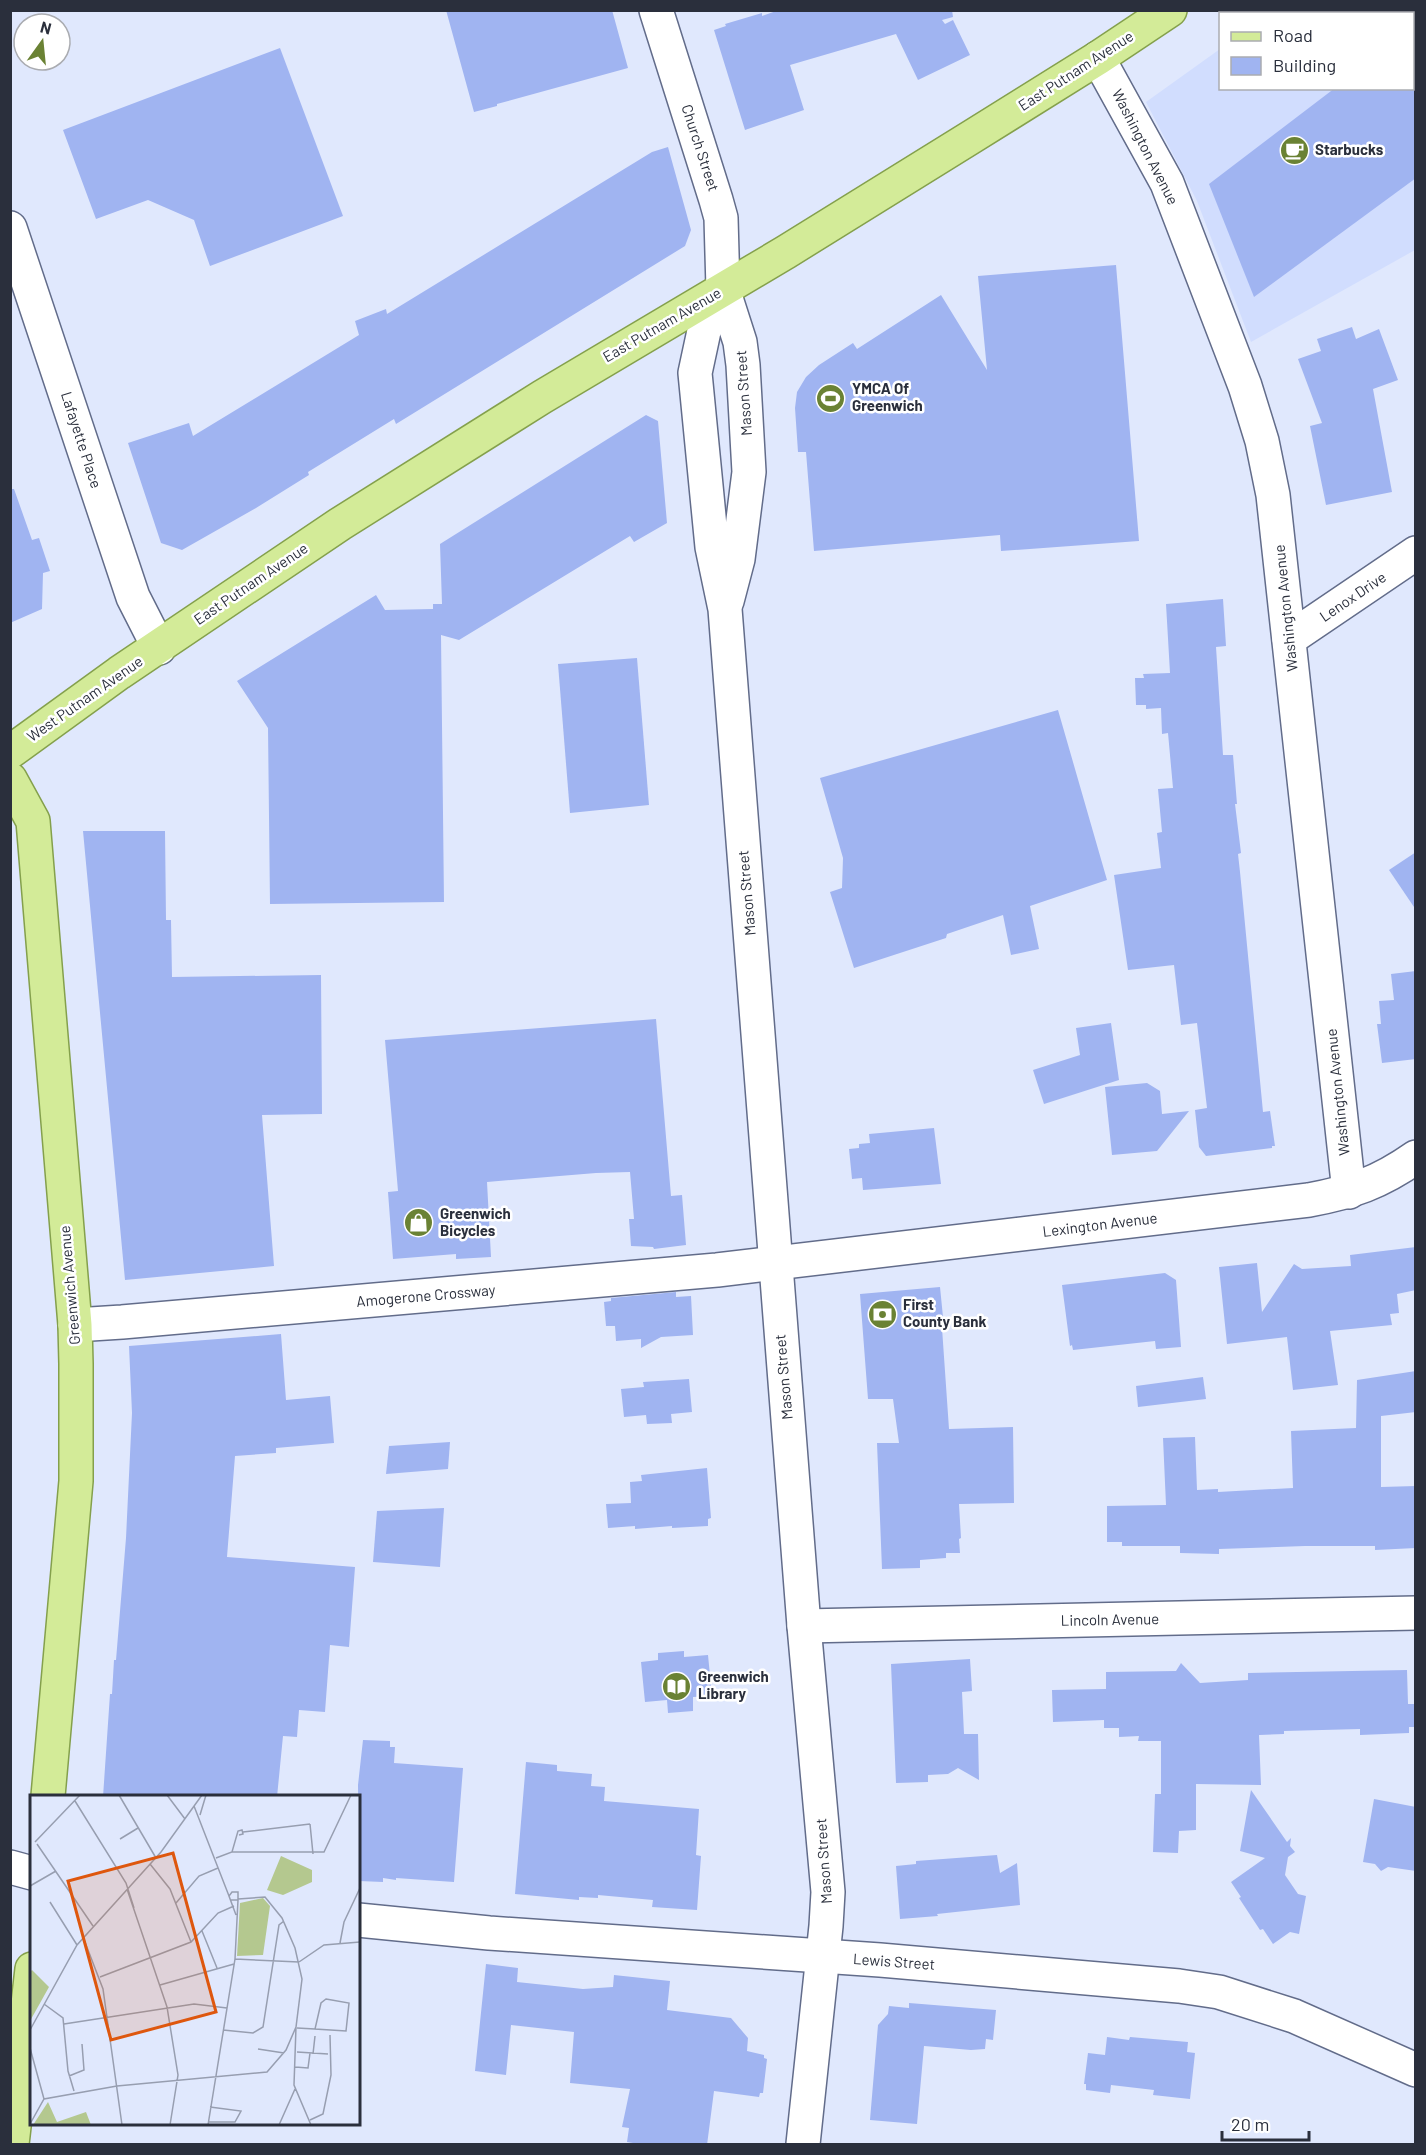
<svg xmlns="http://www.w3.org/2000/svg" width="1426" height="2155" font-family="Barlow,sans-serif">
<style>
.built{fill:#d1ddfe}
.building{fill:#a0b4f1}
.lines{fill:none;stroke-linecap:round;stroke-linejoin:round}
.minor-casing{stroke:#626c8a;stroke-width:36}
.major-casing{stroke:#84a04c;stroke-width:36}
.minor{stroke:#fff;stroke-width:33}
.major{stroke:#d3eb98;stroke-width:33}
.labels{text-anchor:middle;stroke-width:5;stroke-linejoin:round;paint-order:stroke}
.street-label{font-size:15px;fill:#2a2f3c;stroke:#fff}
.poi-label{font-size:15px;font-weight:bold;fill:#2a2f3c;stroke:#fff;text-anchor:start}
.inset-road{fill:none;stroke:#979eb0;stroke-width:1.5}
.view{fill:#de570e;fill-opacity:0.15;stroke:#de570e;stroke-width:3}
.inset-edge{fill:none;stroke:#2a2f3c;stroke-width:3}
</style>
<rect width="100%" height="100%" fill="#e0e8fd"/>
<path class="built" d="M1275,10L1415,11V250L1251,342L1197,201L1146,102L1220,49V88H1412V14L1271,13Z"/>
<g class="building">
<path d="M446,10H612L628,68L497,104V106L474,112Z"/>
<path d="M779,10H952L953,17L942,20L945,24L953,20L970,55L918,80L896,34L790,65L804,110L745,130L714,30L726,26L725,24L762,13V16Z"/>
<path d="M280,48L343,216L210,266L194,220L148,200L96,219L63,130Z"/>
<path d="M1335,88H1416V178L1254,297L1209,184Z"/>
<path d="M668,147L691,230L685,246L396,424L394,419L308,472L309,475L256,508L182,550L161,543L128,443L189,423L193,436L359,335L355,321L386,309L387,314L652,152Z"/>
<path d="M1116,265L1139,541L1001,551L1000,535L814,551L806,452H798L795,408L797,392L806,377L819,365L853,343L857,349L941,295L987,370L978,276Z"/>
<path d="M1352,327L1356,339L1379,329L1398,380L1373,389L1392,492L1326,505L1310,426L1322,423L1298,359L1321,351L1317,339Z"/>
<path d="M646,415L658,421L667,523L634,542L630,536L459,640L441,635L444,902L270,904L268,728L237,681L376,595L385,610L433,609V604H442L440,544Z"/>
<path d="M10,489H14L32,540L39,538L50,571L43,573L42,609L10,623Z"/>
<path d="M1223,599L1226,646L1216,647L1223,755H1233L1237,804H1235L1241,853L1238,854L1240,872L1263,1112L1270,1111L1275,1146H1272V1148L1206,1156L1199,1147L1195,1110L1207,1108L1197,1023L1181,1025L1174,965L1128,970L1114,875L1161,868L1157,833L1162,832L1158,789L1173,788L1168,733L1162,734L1161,708L1146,709V705H1136L1135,678H1144L1143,674L1170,673L1166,604Z"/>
<path d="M637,658L649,805L570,813L558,664Z"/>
<path d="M1058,710L1107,880L1030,906L1039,949L1011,955L1003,915L947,934L946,938L854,968L830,892L842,888L843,858L820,778Z"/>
<path d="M83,831H165L166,920H171L172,977L321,975L322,1114L262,1115L274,1266L125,1280Z"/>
<path d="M1416,852V910L1389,870Z"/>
<path d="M1416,971V1059L1382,1063L1377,1024H1381L1379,1001L1394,1000L1391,974Z"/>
<path d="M656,1019L671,1196L682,1195L686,1245L654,1249L653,1247L631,1246L629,1219H634L630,1172L596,1173L487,1182L491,1257L456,1259V1254L393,1259L388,1192L398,1191L385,1040Z"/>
<path d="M1111,1023L1119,1080L1044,1104L1033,1070L1080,1055L1076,1028Z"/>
<path d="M1147,1083L1160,1091L1162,1114L1189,1111L1157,1151L1112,1155L1105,1087Z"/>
<path d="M934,1128L941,1184L863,1190L862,1178L852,1179L849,1149L859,1148V1144L870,1143L869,1134Z"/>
<path d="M1416,1247V1290L1397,1294L1399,1313L1390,1314L1392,1325L1330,1331L1338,1385L1293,1390L1287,1337L1227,1344L1219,1267L1257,1263L1262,1312L1294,1264L1302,1269L1351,1266L1350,1255Z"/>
<path d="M1165,1273L1176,1280L1181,1347L1156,1349L1155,1341L1073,1350L1072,1345L1070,1346L1062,1285Z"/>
<path d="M940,1287L944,1327L942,1328L949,1429L1013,1427L1014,1503L959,1504L961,1538L959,1539L960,1553H946V1558L920,1560V1568L882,1569L877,1443H899L893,1399H868L860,1294Z"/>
<path d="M676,1292V1297L691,1296L693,1335L661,1337L641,1348V1339L616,1341L615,1326H606L604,1302L611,1301V1298Z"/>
<path d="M281,1334L286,1400L330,1396L334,1443L276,1448V1453L235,1456L227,1557L355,1567L349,1647L330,1645L325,1712L299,1710L297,1737L283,1736L277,1797H103L110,1694H112L114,1660H116L126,1538L132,1413L129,1346Z"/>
<path d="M1416,1371V1412L1381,1416V1487L1416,1486V1548L1375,1550V1546H1305L1219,1549V1554L1180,1553V1546H1122V1542H1107V1506L1166,1505L1163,1438L1195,1437L1197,1490L1218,1489V1492L1293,1488L1291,1431L1356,1428L1357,1380Z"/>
<path d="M1203,1377L1206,1399L1138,1407L1136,1386Z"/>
<path d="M689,1379L692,1412L671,1414L672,1423L647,1424L646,1415L624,1417L621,1389L644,1387L643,1382Z"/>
<path d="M450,1442L448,1469L386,1474L389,1446Z"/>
<path d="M707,1468L711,1518L708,1519V1526L672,1528V1526L635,1529V1526L608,1528L606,1504L631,1503L630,1482L642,1481L641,1475Z"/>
<path d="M444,1508L440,1567L373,1562L377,1511Z"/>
<path d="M684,1651V1657L708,1655L712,1696L693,1697V1711L668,1713L667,1700L645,1702L641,1662L658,1660V1653Z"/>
<path d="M970,1659L972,1691L962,1692L964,1734H978L979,1780L958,1768L948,1774L928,1775V1782L896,1783L891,1664Z"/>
<path d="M1181,1663L1200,1683L1248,1680V1673L1407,1670L1408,1704H1416V1727H1409V1733L1360,1735V1729L1284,1731V1734L1259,1735L1261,1785L1196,1784V1830L1179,1831L1178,1853L1153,1852L1155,1794H1161V1741H1138L1139,1736L1119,1737V1728H1104V1720L1053,1722L1052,1690L1106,1689V1672L1176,1671Z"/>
<path d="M363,1740L390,1741V1747H395L394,1763L463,1768L454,1882L396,1878V1880L383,1878V1882L359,1881L358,1785Z"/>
<path d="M526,1762L557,1765V1771L592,1774L591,1786L605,1787L604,1801L699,1809L696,1855L701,1856L697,1910L652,1907L653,1900L598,1895V1898L579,1897V1900L515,1894Z"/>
<path d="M1251,1790L1287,1842L1291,1838L1290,1846L1295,1852L1288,1857L1285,1875L1298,1894L1306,1896L1299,1934L1290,1932L1273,1944L1263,1929L1260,1930L1239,1898L1241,1897L1231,1882L1265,1858L1240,1851Z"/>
<path d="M1374,1799L1416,1807V1871L1388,1867L1381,1871L1375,1864L1363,1862Z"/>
<path d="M997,1855L1000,1873L1017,1863L1020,1905L937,1914L938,1916L900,1919L896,1866L916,1864V1861Z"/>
<path d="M486,1964L518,1968L517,1982L583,1989L613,1987L614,1975L670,1981L667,2010L731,2018L748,2038L747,2051L764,2055V2058L767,2059L763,2093H760L759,2097L714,2091L707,2145H645L627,2142L629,2128L622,2127L630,2089L570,2083L574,2032L511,2025L506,2075L475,2071Z"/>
<path d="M909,2003L996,2010L993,2040L986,2039L985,2049L971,2050L924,2046L917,2124L870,2120L878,2025L888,2014L889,2006L909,2008Z"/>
<path d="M1107,2037L1129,2040L1130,2037L1188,2042L1187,2052L1195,2053L1190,2099L1153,2095L1154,2090L1111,2085L1110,2093L1086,2090V2084H1084L1088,2053L1105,2055Z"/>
</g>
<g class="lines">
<defs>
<g id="minor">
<path d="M656,10L716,200L721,218L723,289L740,342L743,365L749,472L738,559L727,601"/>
<path d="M1098,58L1167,183L1245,386L1262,441L1273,495L1349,1192"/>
<path d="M10,228L133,597L159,648"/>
<path d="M723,289L704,331L695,373L712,547L725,609L804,1626L828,1892L826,1926L803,2144"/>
<path d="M1289,639L1416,553"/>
<path d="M75,1325L122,1322L717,1270L1309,1200C1352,1192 1379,1183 1416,1157"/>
<path d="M804,1626L1416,1613"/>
<path d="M10,1867L32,1873"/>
<path d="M358,1920L489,1933L880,1960L1179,1986L1219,1992L1294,2016L1416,2070"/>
</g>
<g id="major">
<path d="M10,752L119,673L340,524L542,397L786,252L973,136L1098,58L1170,10"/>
<path d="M10,779L33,821L75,1325L76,1364V1481L48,1796"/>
<path d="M12,2144L32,1969"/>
</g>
</defs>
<use href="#minor" class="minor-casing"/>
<use href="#major" class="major-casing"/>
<use href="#minor" class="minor"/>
<use href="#major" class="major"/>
</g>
<defs>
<symbol id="cafe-disc" viewBox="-11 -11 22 22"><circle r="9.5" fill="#6a8234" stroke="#fff"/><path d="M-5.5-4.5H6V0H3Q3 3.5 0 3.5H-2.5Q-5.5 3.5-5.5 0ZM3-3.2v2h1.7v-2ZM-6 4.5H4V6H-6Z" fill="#fff"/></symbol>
<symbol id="stadium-disc" viewBox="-11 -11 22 22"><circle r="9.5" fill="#6a8234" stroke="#fff"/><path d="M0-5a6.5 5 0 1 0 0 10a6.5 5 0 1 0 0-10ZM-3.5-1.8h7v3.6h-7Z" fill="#fff"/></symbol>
<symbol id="shop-disc" viewBox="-11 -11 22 22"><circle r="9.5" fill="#6a8234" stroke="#fff"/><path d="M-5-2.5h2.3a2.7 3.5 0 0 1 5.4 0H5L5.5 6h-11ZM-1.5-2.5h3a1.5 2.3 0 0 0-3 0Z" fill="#fff"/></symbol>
<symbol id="bank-disc" viewBox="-11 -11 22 22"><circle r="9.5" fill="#6a8234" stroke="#fff"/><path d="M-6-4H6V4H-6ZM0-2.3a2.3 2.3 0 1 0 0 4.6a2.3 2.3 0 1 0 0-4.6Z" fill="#fff"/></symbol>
<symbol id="library-disc" viewBox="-11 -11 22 22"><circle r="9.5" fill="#6a8234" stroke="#fff"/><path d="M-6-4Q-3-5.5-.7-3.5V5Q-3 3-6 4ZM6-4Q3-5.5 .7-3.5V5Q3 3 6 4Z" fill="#fff"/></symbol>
</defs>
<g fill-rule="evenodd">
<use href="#cafe-disc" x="1278" y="134" width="33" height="33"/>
<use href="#stadium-disc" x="814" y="382" width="33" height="33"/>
<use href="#shop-disc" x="402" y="1206" width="33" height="33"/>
<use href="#bank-disc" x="866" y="1298" width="33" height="33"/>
<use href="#library-disc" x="660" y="1670" width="33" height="33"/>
</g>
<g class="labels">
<g class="street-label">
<text transform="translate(1076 71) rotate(-33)" y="5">East Putnam Avenue</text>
<text transform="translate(1145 147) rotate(63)" y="5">Washington Avenue</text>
<text transform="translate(700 148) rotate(72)" y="5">Church Street</text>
<text transform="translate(662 325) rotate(-30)" y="5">East Putnam Avenue</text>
<text transform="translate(744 393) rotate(-94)" y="5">Mason Street</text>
<text transform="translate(81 440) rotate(72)" y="5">Lafayette Place</text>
<text transform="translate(251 584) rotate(-34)" y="5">East Putnam Avenue</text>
<text transform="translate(1353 597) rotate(-34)" y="5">Lenox Drive</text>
<text transform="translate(1286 608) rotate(-96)" y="5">Washington Avenue</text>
<text transform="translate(85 699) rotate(-35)" y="5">West Putnam Avenue</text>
<text transform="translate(747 893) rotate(-95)" y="5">Mason Street</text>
<text transform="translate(1338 1092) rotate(-96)" y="5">Washington Avenue</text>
<text transform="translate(1100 1225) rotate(-7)" y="5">Lexington Avenue</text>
<text transform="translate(70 1285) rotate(-95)" y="5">Greenwich Avenue</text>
<text transform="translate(426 1296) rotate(-5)" y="5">Amogerone Crossway</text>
<text transform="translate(784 1377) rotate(-95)" y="5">Mason Street</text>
<text transform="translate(1110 1620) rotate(-1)" y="5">Lincoln Avenue</text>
<text transform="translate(824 1861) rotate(-94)" y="5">Mason Street</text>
<text transform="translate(894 1962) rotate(4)" y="5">Lewis Street</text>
</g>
<g class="poi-label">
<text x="1315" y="155">Starbucks</text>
<text x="852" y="394">YMCA Of<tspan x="852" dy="17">Greenwich</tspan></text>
<text x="440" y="1219">Greenwich<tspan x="440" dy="17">Bicycles</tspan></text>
<text x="903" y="1310">First<tspan x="903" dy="17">County Bank</tspan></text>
<text x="698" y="1682">Greenwich<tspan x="698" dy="17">Library</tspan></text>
</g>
</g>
<g transform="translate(30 1795)">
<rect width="330" height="330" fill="#e0e8fd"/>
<path d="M233,103L240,111L233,160L207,161L210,108Z" fill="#b4c88f"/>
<path d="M251,61L282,75V87L253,100L237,95ZM2,175L19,192L0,226V177ZM18,307L27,327L56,317L61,330H3Z" fill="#b4c88f"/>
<path class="inset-road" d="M89,0L126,63M137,0L155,24M45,6L96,88L104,113M164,11L199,101M170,20L176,0M280,29L283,59M213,37L280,29M90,44L108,33M5,47L50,0M7,49L63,131M202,57H294L321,0M186,63L202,57L208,36L212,35L213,39L209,40M120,69L140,94L161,147M0,91L26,76M97,94L137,212L148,280L140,330M201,105H208V97H202L199,101L206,120M20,107L47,150M146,108L169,81L188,73M172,136L187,173M53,142L73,194L92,330M310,148L314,127L330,93M205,164L269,167M269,167L294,150L330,147M70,182L161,147L188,118L204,111M130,190L204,169M296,204L319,208L316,236L285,234L291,208ZM14,209L33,223L38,276L44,296M34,229L164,209L197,213M266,232L264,290L281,330M267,233L285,234M0,235L47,150L131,57L172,0M193,235L223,238L233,232L249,130L254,126M0,253L14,304M228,254L254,258M267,257L298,259M283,259L285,241M265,272L278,273L280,258M39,281L54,275L52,249M87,291L237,277L256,255L266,232L272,184L265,153L252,123L235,102L208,104M280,325L293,319L301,280L300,240M179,327H205L211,316L180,312M0,329L14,304L87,291M178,330L205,164L208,105M249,330L265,294"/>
<path class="view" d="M143,58L186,217L81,245L38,86Z"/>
<rect width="330" height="330" class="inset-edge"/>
</g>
<rect width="1426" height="2155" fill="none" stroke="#2a2f3c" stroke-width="24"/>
<rect x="1219" y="12" width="195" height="78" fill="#ffffff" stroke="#aaacb1" stroke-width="1.5"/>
<rect x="1231" y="32" width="30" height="9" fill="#d3eb98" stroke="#aaacb1" stroke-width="1.5"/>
<text x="1273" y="42" font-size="18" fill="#2a2f3c">Road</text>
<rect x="1231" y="57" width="30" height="18" fill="#a0b4f1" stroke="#aaacb1" stroke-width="1.5"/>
<text x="1273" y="72" font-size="18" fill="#2a2f3c">Building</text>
<g transform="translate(42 42) rotate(15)"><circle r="28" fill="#ffffff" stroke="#aaacb1" stroke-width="1.5"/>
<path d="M0-4.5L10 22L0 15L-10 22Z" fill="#6a8234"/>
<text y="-9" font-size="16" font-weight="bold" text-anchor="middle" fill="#2a2f3c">N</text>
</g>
<path d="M1222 2131v9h87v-9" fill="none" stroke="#2a2f3c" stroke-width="3"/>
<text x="1231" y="2131" font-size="18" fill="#2a2f3c" stroke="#ffffff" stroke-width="4.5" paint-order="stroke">20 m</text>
</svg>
